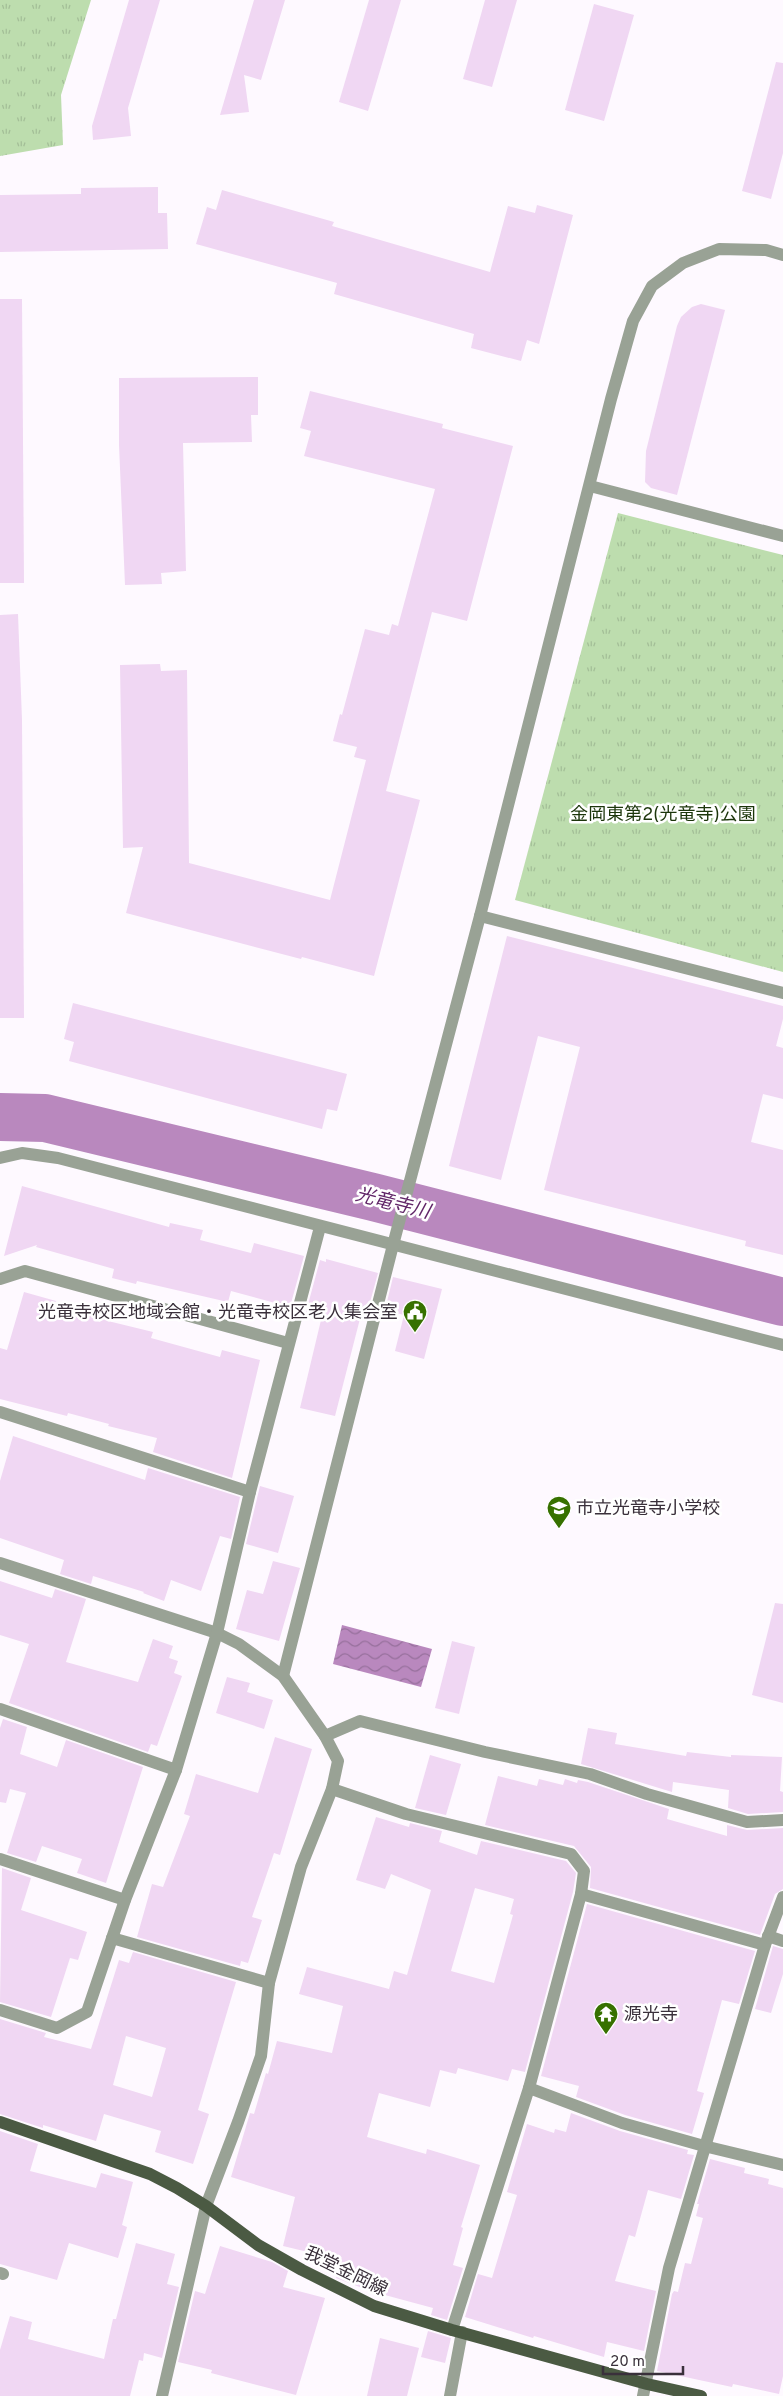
<svg xmlns="http://www.w3.org/2000/svg" width="783" height="2396" font-family="Overpass,'Noto Sans JP',sans-serif">
<style>
.park{fill:url(#park-tufts)}
.water{fill:url(#water-waves)}
.lines{fill:none;stroke-linecap:round;stroke-linejoin:round}
.river{stroke:#b988be;stroke-width:48}
.building{fill:#f0d7f3;fill-rule:evenodd}
.minor{stroke:#99a295;stroke-width:12}
.major{stroke:#4b5a43;stroke-width:12}
.labels{text-anchor:middle;stroke-width:5;stroke-linejoin:round;paint-order:stroke}
.park-label{font-size:18px;fill:#1c360b;stroke:#fff}
.poi-label{font-size:18px;fill:#3a303b;stroke:#fff;text-anchor:start}
.street-label{font-size:18px;fill:#3a303b;stroke:#fff}
.water-label{font-size:19px;font-style:italic;fill:#612668;stroke:#fff}
</style>
<defs>
<pattern id="park-tufts" width="24" height="20" patternUnits="userSpaceOnUse" patternTransform="scale(1.25)"><rect width="24" height="20" fill="#bdddae"/><path d="M3 7l-1-3M5 7V3M7 7l1-3M15 17l-1-3M17 17v-4M19 17l1-3" fill="none" stroke="#a3be97"/></pattern>
<pattern id="water-waves" width="16" height="10" patternUnits="userSpaceOnUse" patternTransform="scale(1.25)"><rect width="16" height="10" fill="#b988be"/><path d="M0 5q4-4 8 0t8 0" fill="none" stroke="#97709c"/></pattern>
</defs>
<rect width="100%" height="100%" fill="#fef9ff"/>
<g class="park">
<path d="M0,0H91L61,95L63,145L0,156Z"/>
<path d="M618,513L783,555V972L515,900Z"/>
</g>
<path class="water" d="M342,1625L432,1649L421,1687L333,1664Z"/>
<g class="lines">
<path class="river" d="M0,1117L45,1118L373,1197L783,1302"/>
</g>
<g class="building">
<path d="M129,0H160L128,108L131,136L93,140L92,126Z"/>
<path d="M254,0H285L261,80L244,75L249,112L220,115Z"/>
<path d="M369,0H401L368,111L339,102Z"/>
<path d="M485,0H517L492,87L463,79Z"/>
<path d="M594,4L634,15L604,121L565,110Z"/>
<path d="M776,62L783,63V153L771,199L742,191Z"/>
<path d="M158,187V213H167L168,249L0,252V195L81,194V188Z"/>
<path d="M222,190L334,222L332,226L490,272L508,206L535,213L537,205L573,215L539,344L527,340L521,361L471,348L474,334L334,294L337,283L196,244L207,207L216,210Z"/>
<path d="M0,299H22L24,583H0Z"/>
<path d="M701,304L725,310L677,495L651,488L645,482L646,451L677,326L681,317L692,307Z"/>
<path d="M258,377V415H251L252,442L183,443L186,571L161,573L162,584L125,585L119,445V378Z"/>
<path d="M310,391L443,424L442,428L513,446L467,621L432,612L386,791L420,800L374,976L302,957L301,959L126,913L143,847L123,848L120,665L160,664L161,671L187,670L189,863L330,900L366,760L354,757L357,747L333,741L340,714L342,715L365,629L389,635L392,624L398,626L435,489L304,456L311,431L300,428Z"/>
<path d="M18,614L22,720L24,1018H0V615Z"/>
<path d="M507,936L783,1006V1019L776,1046L783,1048V1099L763,1094L751,1142L783,1150V1255L745,1246L746,1241L544,1190L580,1047L538,1036L501,1180L449,1166Z"/>
<path d="M73,1003L347,1074L337,1111L327,1109L322,1129L69,1061L74,1042L64,1039Z"/>
<path d="M22,1186L169,1227L170,1223L203,1230L200,1240L251,1253L254,1243L304,1256L290,1307L231,1291L228,1302L137,1281L136,1284L112,1278L114,1269L36,1247L37,1245L4,1256Z"/>
<path d="M326,1259L378,1273L369,1306L365,1305L363,1307L335,1416L300,1408L321,1320L315,1319L316,1315L306,1312L320,1260L326,1262Z"/>
<path d="M393,1277L442,1289L424,1359L395,1351L404,1315L385,1310Z"/>
<path d="M24,1292L56,1301L55,1303L109,1315L108,1321L153,1332L151,1338L220,1357L222,1350L260,1360L232,1478L153,1452L157,1438L108,1426L109,1424L68,1413L67,1416L0,1399V1348L7,1350Z"/>
<path d="M13,1436L145,1480L148,1468L240,1497L231,1539L220,1536L201,1591L171,1580L164,1601L143,1593L144,1592L93,1576L91,1584L60,1574L64,1560L0,1538V1481Z"/>
<path d="M260,1486L294,1496L278,1553L246,1544Z"/>
<path d="M273,1561L300,1568L279,1641L236,1629L247,1590L263,1594Z"/>
<path d="M0,1581L52,1598L55,1589L86,1599L66,1662L138,1682L153,1639L173,1646L169,1658L178,1661L174,1673L182,1676L157,1746L151,1744L148,1752L9,1703L29,1644L0,1635Z"/>
<path d="M775,1603L783,1604V1703L752,1695Z"/>
<path d="M452,1641L475,1647L459,1714L435,1708Z"/>
<path d="M227,1677L250,1683L247,1692L273,1700L264,1729L216,1713Z"/>
<path d="M3,1719L27,1727L20,1754L57,1767L66,1740L143,1767L106,1883L77,1873L82,1859L42,1846L36,1862L7,1853L26,1793L10,1789L6,1803L0,1802V1728Z"/>
<path d="M588,1728L617,1733L615,1744L686,1756L687,1752L731,1757V1755L782,1757L780,1791L783,1792V1812L748,1814L728,1808L729,1790L673,1782L672,1792L581,1764Z"/>
<path d="M275,1737L312,1749L280,1855L274,1853L252,1917L262,1920L248,1963L241,1961L240,1966L137,1937L152,1884L163,1887L190,1816L184,1814L196,1774L258,1793Z"/>
<path d="M430,1755L461,1764L446,1815L415,1808Z"/>
<path d="M498,1776L537,1786L539,1779L563,1785L565,1779L577,1783L578,1780L588,1782L669,1809L667,1819L727,1836V1825L747,1830L783,1828V1889L775,1894L760,1935L590,1888L591,1867L574,1846L485,1825Z"/>
<path d="M376,1817L409,1827L410,1823L442,1831L439,1842L477,1855L481,1841L566,1861L576,1873L573,1892L525,2072L512,2069L508,2081L458,2068L456,2074L440,2070L430,2107L379,2093L367,2137L426,2154L427,2149L480,2165L461,2227L463,2228L453,2265L463,2268L447,2320L431,2315L433,2308L370,2291L336,2278L341,2260L283,2246L295,2197L231,2177L250,2113L254,2114L266,2073L268,2074L277,2041L332,2053L343,2006L299,1994L307,1967L389,1989L394,1971L407,1975L431,1890L391,1874L385,1889L356,1880ZM475,1888L514,1899L510,1914L513,1915L494,1983L451,1971Z"/>
<path d="M2,1868L31,1878L21,1910L87,1932L78,1960L70,1958L51,2017L0,2002Z"/>
<path d="M587,1904L755,1951L739,2004L722,2000L697,2091L704,2093L692,2134L625,2115L576,2097L579,2086L541,2076Z"/>
<path d="M773,1946L783,1949V1974L771,2013L755,2009Z"/>
<path d="M133,1952L236,1982L198,2110L209,2114L193,2164L155,2152L161,2131L104,2114L96,2141L43,2125V2128L0,2114V2019L46,2033L44,2037L91,2049L119,1960L129,1963ZM126,2036L166,2048L152,2097L113,2085Z"/>
<path d="M571,2113L620,2131L688,2150L687,2154L694,2155L681,2199L648,2190L635,2237L629,2235L615,2281L656,2291L644,2351L607,2342L604,2357L534,2336L533,2338L465,2317L478,2274L492,2278L517,2195L507,2192L527,2124L554,2133L555,2129L566,2132Z"/>
<path d="M0,2131L38,2144L30,2171L96,2188L101,2173L133,2182L122,2225L127,2227L118,2258L69,2243L57,2280L0,2264Z"/>
<path d="M710,2159L745,2168L744,2173L769,2179L768,2184L783,2188V2376L779,2394L733,2384L732,2387L657,2371L672,2294L674,2291L678,2292L685,2263L691,2264L703,2218L696,2216L699,2204H697Z"/>
<path d="M136,2243L175,2254L167,2284L179,2287L162,2358L144,2353L143,2361L139,2360L130,2396H0V2350L10,2316L32,2322L28,2339L104,2359L113,2319H116Z"/>
<path d="M220,2246L272,2262L288,2271L283,2287L325,2298L296,2395L211,2373L212,2370L178,2362L195,2291L205,2294Z"/>
<path d="M428,2331L451,2338L445,2363L421,2357Z"/>
<path d="M380,2338L419,2348L407,2396H367Z"/>
</g>
<g class="lines">
<g class="minor">
<path d="M590,486L783,536"/>
<path d="M480,916L783,993"/>
<path d="M0,1158L22,1153L58,1158L783,1345"/>
<path d="M0,1279L25,1271L288,1343"/>
<path d="M0,1412L250,1492"/>
<path d="M0,1563L217,1633L239,1644L283,1676L325,1736L360,1721L485,1752L590,1774L647,1794L747,1822L783,1820"/>
<path d="M283,1676L393,1245L480,916L611,399L633,321L652,286L683,263L719,249L766,250L783,255"/>
<path d="M0,1709L176,1770"/>
<path d="M332,1789L406,1814L571,1854L584,1871L581,1894L529,2088L452,2330"/>
<path d="M0,1859L125,1900"/>
<path d="M581,1894L765,1945"/>
<path d="M768,1936L783,1941"/>
<path d="M112,1938L269,1983"/>
<path d="M0,2010L57,2028L87,2012L125,1900L176,1770L217,1633L250,1492L320,1227"/>
<path d="M529,2088L622,2123L704,2146L783,2165"/>
<path d="M0,2273L3,2274"/>
<path d="M162,2396L206,2206L238,2122L261,2056L269,1983L301,1867L332,1789L338,1761L325,1736"/>
<path d="M450,2396L462,2332"/>
<path d="M643,2396L669,2268L765,1945L783,1897"/>
</g>
<path class="major" d="M0,2122L150,2174L177,2188L206,2206L258,2245L302,2270L374,2306L452,2330L647,2384L701,2396"/>
</g>
<defs>
<symbol id="civic-pin" viewBox="-11 -11 22 30"><path d="M0 17L-7.5 6A9.5 9.5 0 1 1 7.5 6Z" fill="#377100" stroke="#fff"/><path d="M-.6-6.5H3V-4.5H.6V-3L4-1V1h2V6H-6V1h2V-1L-.6-3ZM-1.2 2.5V6h2.4V2.5Z" fill="#fff"/></symbol>
<symbol id="school-pin" viewBox="-11 -11 22 30"><path d="M0 17L-7.5 6A9.5 9.5 0 1 1 7.5 6Z" fill="#377100" stroke="#fff"/><path d="M0-5L7-2L0 1L-7-2ZM-4 1L0 2.5L4 1V4Q0 6-4 4Z" fill="#fff"/></symbol>
<symbol id="temple-pin" viewBox="-11 -11 22 30"><path d="M0 17L-7.5 6A9.5 9.5 0 1 1 7.5 6Z" fill="#377100" stroke="#fff"/><path d="M0-6L5-2H3V0L6.5 2.5H4V6H1.5V3h-3V6H-4V2.5H-6.5L-3 0V-2H-5Z" fill="#fff"/></symbol>
</defs>
<g fill-rule="evenodd">
<use href="#civic-pin" x="401" y="1298" width="28" height="38"/>
<use href="#school-pin" x="545" y="1494" width="28" height="38"/>
<use href="#temple-pin" x="592" y="2000" width="28" height="38"/>
</g>
<g class="labels">
<g class="park-label">
<text x="663" y="820">金岡東第2(光竜寺)公園</text>
</g>
<g class="poi-label">
<text x="398" y="1318" text-anchor="end">光竜寺校区地域会館・光竜寺校区老人集会室</text>
<text x="576" y="1514">市立光竜寺小学校</text>
<text x="624" y="2020">源光寺</text>
</g>
<g class="street-label">
<text transform="translate(346 2271) rotate(26)" y="6">我堂金岡線</text>
</g>
<g class="water-label">
<text transform="translate(393 1202) rotate(14)" y="7">光竜寺川</text>
</g>
</g>
<path d="M603 2366v8h80v-8" fill="none" stroke="#3a303b" stroke-width="2.5"/>
<text x="610" y="2366" font-size="15" fill="#3a303b" stroke="#ffffff" stroke-width="4" paint-order="stroke">20 m</text>
</svg>
